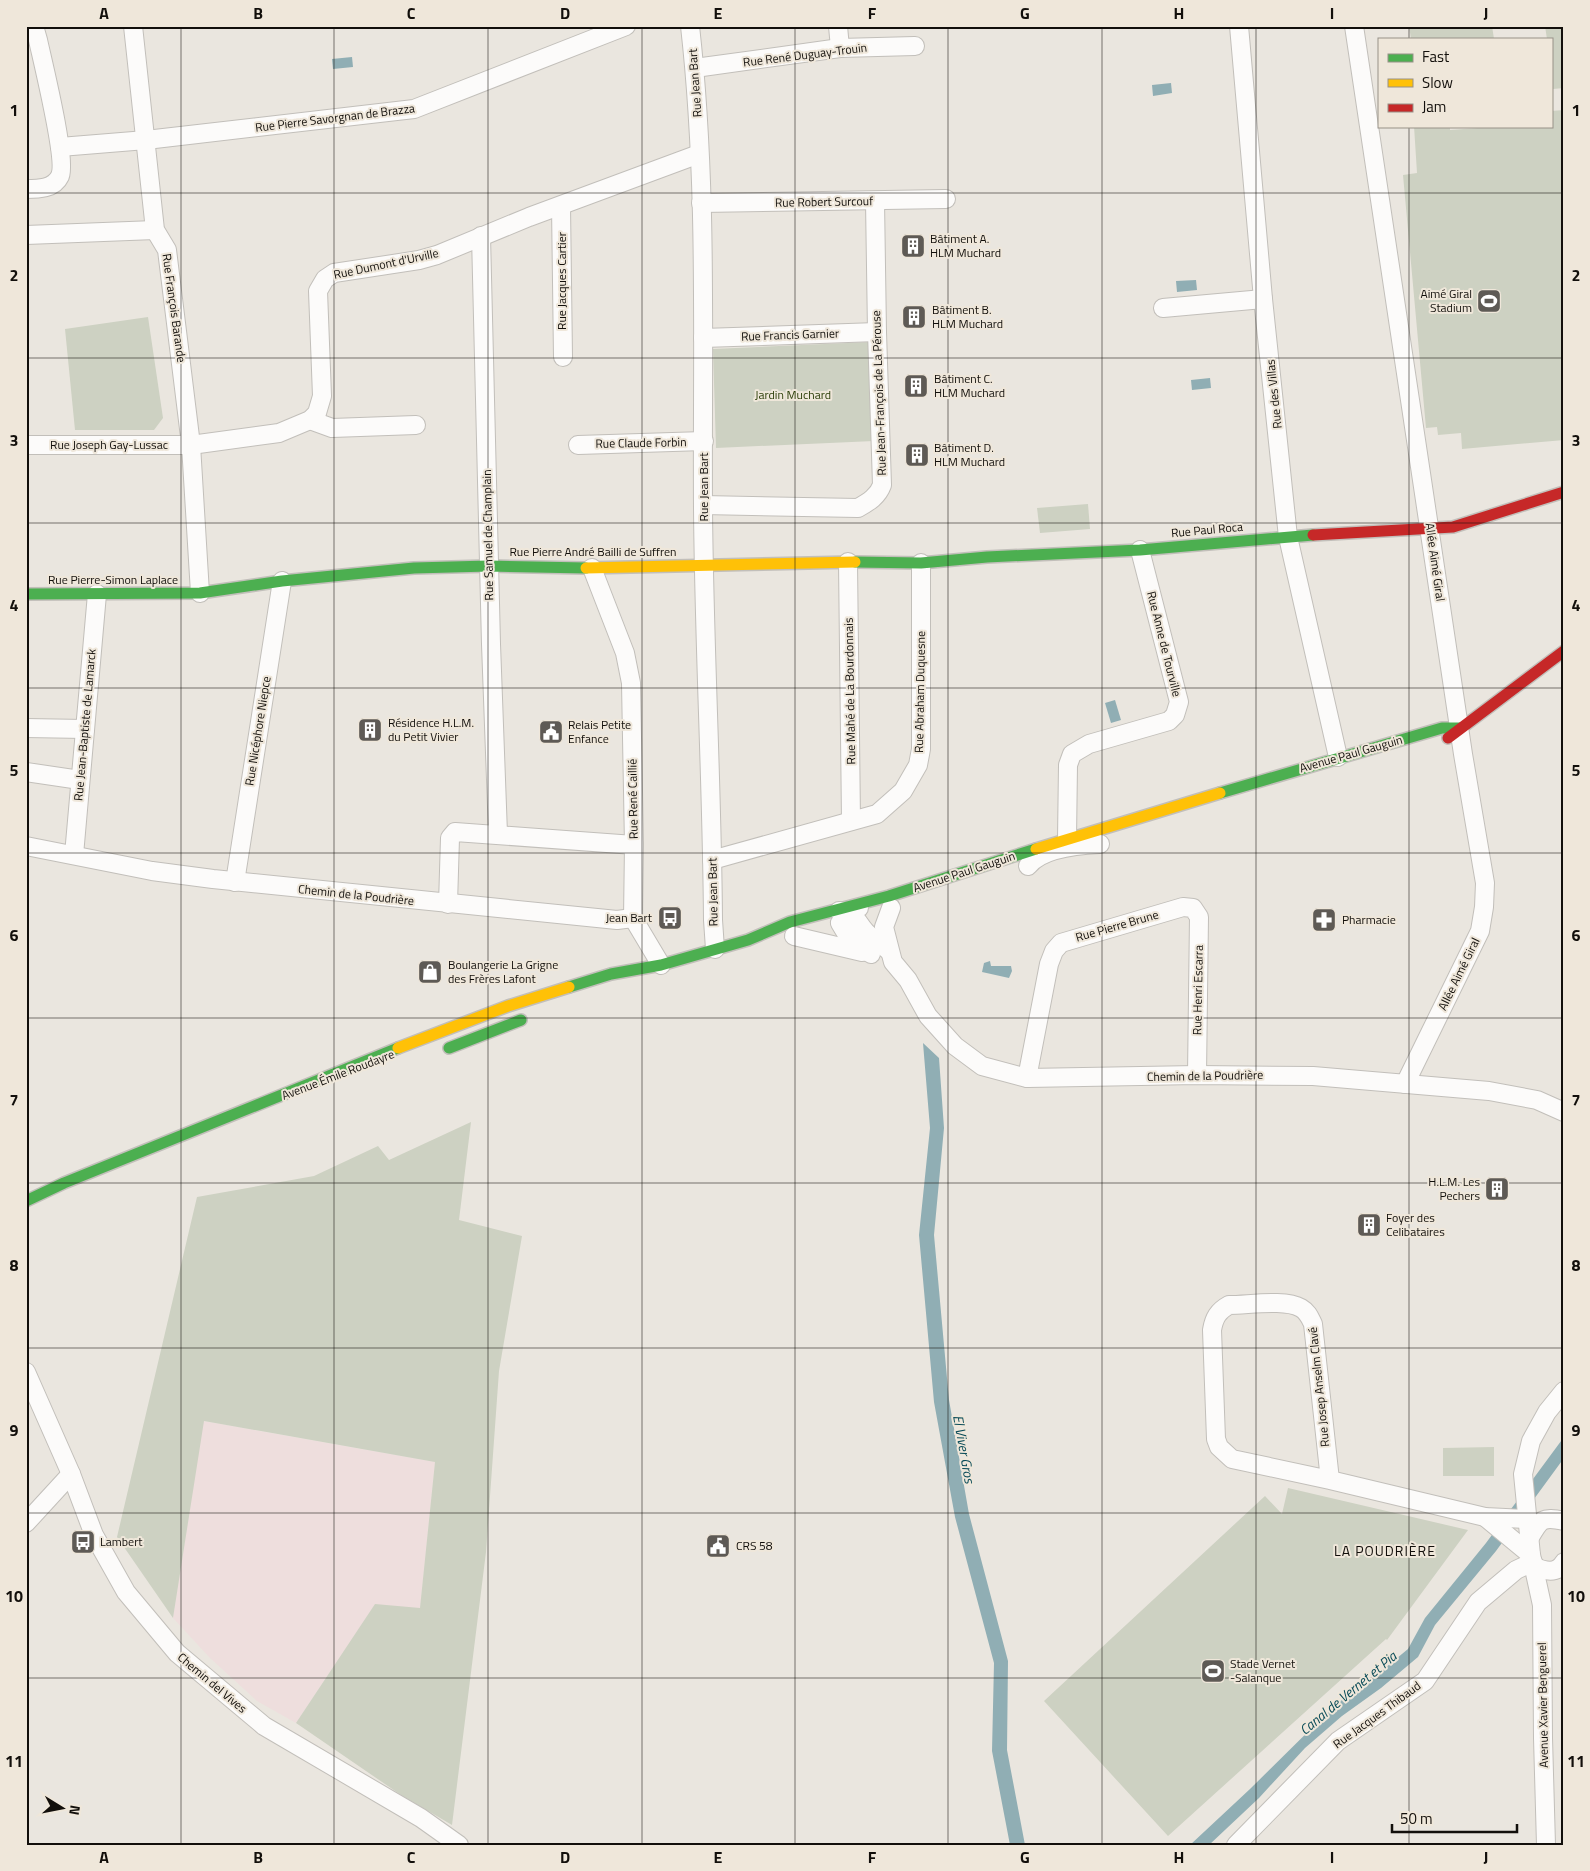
<svg xmlns="http://www.w3.org/2000/svg" width="1590" height="1871" font-family="'Titillium Web',sans-serif">
<style>
.commercial{fill:#eededd}
.green{fill:#cdd1c2}
.water{fill:#90aeb4}
.lines{fill:none;stroke-linecap:round;stroke-linejoin:round}
.street-casing{stroke:#c2bfba;stroke-width:20}
.fast-casing{stroke:#c2bfba;stroke-width:14}
.slow-casing{stroke:#c2bfba;stroke-width:14}
.jam-casing{stroke:#c2bfba;stroke-width:14}
.street{stroke:#fcfbfa;stroke-width:18}
.fast{stroke:#4caf50;stroke-width:11}
.slow{stroke:#ffc107;stroke-width:11}
.jam{stroke:#c62828;stroke-width:11}
.grid{fill:none;stroke:#120f0b;stroke-width:1;stroke-opacity:0.55}
.labels{text-anchor:middle;stroke-width:4;stroke-linejoin:round;paint-order:stroke}
.street-label{font-size:12px;fill:#120f0b;stroke:#efe7da}
.poi-label{font-size:12px;fill:#120f0b;stroke:#efe7da;text-anchor:start}
.park-label{font-size:12px;fill:#2c3f09;stroke:#efe7da}
.water-label{font-size:14px;font-style:italic;fill:#094b58;stroke:#efe7da}
.neighbourhood-label{font-size:14px;letter-spacing:1px;fill:#120f0b;stroke:#efe7da}
.neatline{fill:none;stroke:#120f0b;stroke-width:2}
.grid-label{font-size:16px;text-anchor:middle;font-weight:bold;fill:#120f0b}
</style>
<rect width="100%" height="100%" fill="#eae6df"/>
<path class="commercial" d="M203,1421L435,1462L420,1609L375,1605L296,1723L257,1701L210,1658L173,1618Z"/>
<g class="green">
<path d="M1409,26H1492L1494,39H1411Z"/>
<path d="M1545,26H1564V88L1553,89L1551,74V39H1547Z"/>
<path d="M1564,110V440L1462,449L1461,433L1438,435L1437,427L1426,428L1403,175L1417,173L1414,126H1450V130L1505,126H1551V111Z"/>
<path d="M148,317L163,418L154,430H75L65,329Z"/>
<path d="M870,342L874,441L716,448L713,349Z"/>
<path d="M1088,504L1090,529L1040,533L1037,508Z"/>
<path d="M471,1122L459,1220L522,1236L499,1371L486,1552L452,1825L401,1795L296,1723L375,1604L420,1608L435,1462L204,1421L173,1618L117,1537L197,1197L314,1176L378,1146L389,1160Z"/>
<path d="M1494,1447V1476H1443V1448Z"/>
<path d="M1288,1488L1468,1530L1387,1640L1386,1639L1168,1836L1044,1701L1265,1496L1282,1514Z"/>
</g>
<g class="water">
<path d="M352,57L353,67L333,69L332,59Z"/>
<path d="M1171,83L1172,93L1153,96L1152,85Z"/>
<path d="M1196,280L1197,290L1177,292L1176,281Z"/>
<path d="M1210,378L1211,388L1192,390L1191,380Z"/>
<path d="M1115,700L1121,720L1111,723L1105,703Z"/>
<path d="M990,961L991,966H1011L1012,971L1009,978L982,972L984,963Z"/>
<path d="M923,1043L939,1058L944,1128L934,1235L949,1400L969,1514L1008,1661L1007,1750L1025,1845H1010L992,1751L994,1663L955,1517L934,1402L919,1235L930,1128Z"/>
<path d="M1564,1437V1458L1496,1551L1435,1625L1418,1657L1381,1688L1342,1716L1305,1748L1259,1798L1209,1845H1190L1250,1789L1335,1705L1373,1678L1408,1649L1425,1618L1486,1543Z"/>
</g>
<g class="lines">
<defs>
<g id="street">
<path d="M133,26L155,230L167,250L191,445L200,593"/>
<path d="M690,26C708,186 702,347 703,507C704,645 712,782 713,920L715,949"/>
<path d="M838,26L840,48"/>
<path d="M1239,26L1263,299L1288,537L1338,757"/>
<path d="M1354,26L1463,754L1485,883L1484,907L1480,931L1405,1084"/>
<path d="M695,68L840,48L915,46"/>
<path d="M60,147L146,140L414,109L626,26"/>
<path d="M26,189C38,189 54,189 60,176C67,160 43,63 38,40L34,26"/>
<path d="M701,203L946,199"/>
<path d="M561,206L563,357"/>
<path d="M26,235L155,230"/>
<path d="M481,236L491,644L498,834"/>
<path d="M1163,308L1263,299"/>
<path d="M703,338L877,332"/>
<path d="M310,420L332,428L416,425"/>
<path d="M26,445H191L279,433L310,420L317,413L322,396L318,291L325,279L334,273L419,260L437,255L529,217L699,154"/>
<path d="M578,445L704,441"/>
<path d="M703,505L858,508C869,502 878,496 882,485L877,332L875,201"/>
<path d="M848,562L851,821"/>
<path d="M592,568L625,653L631,683L634,845L633,918"/>
<path d="M26,728L85,729"/>
<path d="M26,772L80,780"/>
<path d="M26,846L152,871L213,879L617,920L633,918"/>
<path d="M1068,846L1067,839L1068,765L1072,754L1089,744L1169,721L1175,715L1179,702L1140,550"/>
<path d="M74,855L97,594"/>
<path d="M712,860L877,814L903,791L918,765L921,749V563"/>
<path d="M1028,866C1042,848 1078,845 1100,844"/>
<path d="M235,882L282,581"/>
<path d="M448,904L450,838L455,832L634,845"/>
<path d="M859,908L849,912L840,923L849,938L871,954"/>
<path d="M891,908L884,927L893,962L908,980L928,1016L955,1046L982,1066L1027,1078L1197,1075L1313,1076L1489,1091L1537,1100L1564,1112"/>
<path d="M839,911C858,913 855,921 866,932C873,939 882,945 889,951"/>
<path d="M633,918L661,965"/>
<path d="M794,936L862,952"/>
<path d="M1027,1078L1049,964L1054,951L1061,943L1183,907L1193,908L1199,917L1197,1075"/>
<path d="M26,1372L71,1474L94,1535L126,1592L177,1653L264,1726L421,1818L459,1845"/>
<path d="M1330,1480L1313,1324C1310,1318 1308,1312 1301,1308C1285,1299 1249,1305 1229,1305C1218,1311 1214,1318 1212,1330L1216,1439L1219,1447L1232,1459L1330,1480L1485,1517L1526,1519"/>
<path d="M1485,1517L1531,1555"/>
<path d="M26,1523L71,1474"/>
<path d="M1529,1539C1540,1520 1541,1516 1564,1521"/>
<path d="M1533,1566C1544,1571 1557,1575 1564,1562"/>
<path d="M1236,1845L1338,1741L1425,1681L1478,1602L1516,1570L1533,1562"/>
<path d="M1546,1845L1543,1738L1542,1605L1531,1555L1523,1474L1531,1441L1547,1412L1564,1391"/>
</g>
<g id="fast">
<path d="M855,562L921,563L987,557L1140,550L1313,535"/>
<path d="M26,594L200,593L282,581L414,568L489,566L586,568"/>
<path d="M1220,793L1442,728H1460"/>
<path d="M569,987L611,974L661,965L748,940L790,922L889,896L1036,849"/>
<path d="M449,1048L521,1020"/>
<path d="M26,1201L64,1183L398,1048"/>
</g>
<g id="slow">
<path d="M586,568L855,562"/>
<path d="M1036,849L1220,793"/>
<path d="M398,1048L508,1006L569,987"/>
</g>
<g id="jam">
<path d="M1313,535L1453,527L1564,492"/>
<path d="M1448,738L1564,651"/>
</g>
</defs>
<use href="#street" class="street-casing"/>
<use href="#fast" class="fast-casing"/>
<use href="#slow" class="slow-casing"/>
<use href="#jam" class="jam-casing"/>
<use href="#street" class="street"/>
<use href="#fast" class="fast"/>
<use href="#slow" class="slow"/>
<use href="#jam" class="jam"/>
</g>
<path class="grid" d="M181,26V1845M334,26V1845M488,26V1845M642,26V1845M795,26V1845M948,26V1845M1102,26V1845M1256,26V1845M1409,26V39M1409,126V1845M26,193H1564M26,358H1564M26,523H1564M26,688H1564M26,853H1564M26,1018H1564M26,1183H1564M26,1348H1564M26,1513H1564M26,1678H1564"/>
<defs>
<symbol id="building-square" viewBox="-11 -11 22 22"><rect x="-9" y="-9" width="18" height="18" rx="4" fill="#5e5a55" stroke="#efe7da"/><path d="M-4-6H4V6H1V3H-1V6H-4ZM-2.5-4.3h1.7v1.8h-1.7ZM.8-4.3h1.7v1.8H.8ZM-2.5-1h1.7V.8h-1.7ZM.8-1h1.7V.8H.8Z" fill="#fff"/></symbol>
<symbol id="stadium-square" viewBox="-11 -11 22 22"><rect x="-9" y="-9" width="18" height="18" rx="4" fill="#5e5a55" stroke="#efe7da"/><path d="M0-5a6.5 5 0 1 0 0 10a6.5 5 0 1 0 0-10ZM-3.5-1.8h7v3.6h-7Z" fill="#fff"/></symbol>
<symbol id="civic-square" viewBox="-11 -11 22 22"><rect x="-9" y="-9" width="18" height="18" rx="4" fill="#5e5a55" stroke="#efe7da"/><path d="M-.6-6.5H3V-4.5H.6V-3L4-1V1h2V6H-6V1h2V-1L-.6-3ZM-1.2 2.5V6h2.4V2.5Z" fill="#fff"/></symbol>
<symbol id="bus-square" viewBox="-11 -11 22 22"><rect x="-9" y="-9" width="18" height="18" rx="4" fill="#5e5a55" stroke="#efe7da"/><path d="M-5-6H5V4H4V6H2V4H-2V6H-4V4H-5ZM-3.5-4V0h7V-4ZM-3.5 1.2v1.5H-2V1.2ZM2 1.2v1.5H3.5V1.2Z" fill="#fff"/></symbol>
<symbol id="pharmacy-square" viewBox="-11 -11 22 22"><rect x="-9" y="-9" width="18" height="18" rx="4" fill="#5e5a55" stroke="#efe7da"/><path d="M-2-6h4v4h4v4h-4v4h-4v-4h-4v-4h4Z" fill="#fff"/></symbol>
<symbol id="shop-square" viewBox="-11 -11 22 22"><rect x="-9" y="-9" width="18" height="18" rx="4" fill="#5e5a55" stroke="#efe7da"/><path d="M-5-2.5h2.3a2.7 3.5 0 0 1 5.4 0H5L5.5 6h-11ZM-1.5-2.5h3a1.5 2.3 0 0 0-3 0Z" fill="#fff"/></symbol>
</defs>
<g fill-rule="evenodd">
<use href="#building-square" x="899" y="232" width="28" height="28"/>
<use href="#stadium-square" x="1475" y="287" width="28" height="28"/>
<use href="#building-square" x="900" y="303" width="28" height="28"/>
<use href="#building-square" x="902" y="372" width="28" height="28"/>
<use href="#building-square" x="903" y="441" width="28" height="28"/>
<use href="#building-square" x="356" y="716" width="28" height="28"/>
<use href="#civic-square" x="537" y="718" width="28" height="28"/>
<use href="#bus-square" x="656" y="904" width="28" height="28"/>
<use href="#pharmacy-square" x="1310" y="906" width="28" height="28"/>
<use href="#shop-square" x="416" y="958" width="28" height="28"/>
<use href="#building-square" x="1483" y="1175" width="28" height="28"/>
<use href="#building-square" x="1355" y="1211" width="28" height="28"/>
<use href="#bus-square" x="69" y="1528" width="28" height="28"/>
<use href="#civic-square" x="704" y="1532" width="28" height="28"/>
<use href="#stadium-square" x="1199" y="1657" width="28" height="28"/>
</g>
<g class="labels">
<g class="street-label">
<text transform="translate(805 55) rotate(-7)" y="4">Rue René Duguay-Trouin</text>
<text transform="translate(695 83) rotate(-94)" y="4">Rue Jean Bart</text>
<text transform="translate(335 118) rotate(-7)" y="4">Rue Pierre Savorgnan de Brazza</text>
<text transform="translate(824 202) rotate(-1)" y="4">Rue Robert Surcouf</text>
<text transform="translate(386 264) rotate(-12)" y="4">Rue Dumont d'Urville</text>
<text transform="translate(562 281) rotate(-90)" y="4">Rue Jacques Cartier</text>
<text transform="translate(174 308) rotate(82)" y="4">Rue François Barande</text>
<text transform="translate(790 335) rotate(-2)" y="4">Rue Francis Garnier</text>
<text transform="translate(879 393) rotate(-92)" y="4">Rue Jean-François de La Pérouse</text>
<text transform="translate(1274 394) rotate(-96)" y="4">Rue des Villas</text>
<text transform="translate(641 443) rotate(-1)" y="4">Rue Claude Forbin</text>
<text x="109" y="449">Rue Joseph Gay-Lussac</text>
<text transform="translate(704 487) rotate(-90)" y="4">Rue Jean Bart</text>
<text transform="translate(1207 530) rotate(-5)" y="4">Rue Paul Roca</text>
<text transform="translate(488 535) rotate(-91)" y="4">Rue Samuel de Champlain</text>
<text x="593" y="556">Rue Pierre André Bailli de Suffren</text>
<text transform="translate(1435 562) rotate(82)" y="4">Allée Aimé Giral</text>
<text x="113" y="584">Rue Pierre-Simon Laplace</text>
<text transform="translate(1164 644) rotate(76)" y="4">Rue Anne de Tourville</text>
<text transform="translate(850 691) rotate(-91)" y="4">Rue Mahé de La Bourdonnais</text>
<text transform="translate(920 692) rotate(-89)" y="4">Rue Abraham Duquesne</text>
<text transform="translate(85 725) rotate(-85)" y="4">Rue Jean-Baptiste de Lamarck</text>
<text transform="translate(258 731) rotate(-81)" y="4">Rue Nicéphore Niepce</text>
<text transform="translate(1351 754) rotate(-16)" y="4">Avenue Paul Gauguin</text>
<text transform="translate(633 799) rotate(-91)" y="4">Rue René Caillié</text>
<text transform="translate(964 872) rotate(-18)" y="4">Avenue Paul Gauguin</text>
<text transform="translate(713 892) rotate(-91)" y="4">Rue Jean Bart</text>
<text transform="translate(356 895) rotate(6)" y="4">Chemin de la Poudrière</text>
<text transform="translate(1117 926) rotate(-16)" y="4">Rue Pierre Brune</text>
<text transform="translate(1459 974) rotate(-64)" y="4">Allée Aimé Giral</text>
<text transform="translate(1198 990) rotate(-89)" y="4">Rue Henri Escarra</text>
<text transform="translate(338 1075) rotate(-21)" y="4">Avenue Émile Roudayre</text>
<text transform="translate(1205 1076) rotate(-1)" y="4">Chemin de la Poudrière</text>
<text transform="translate(1319 1387) rotate(-96)" y="4">Rue Josep Anselm Clavé</text>
<text transform="translate(212 1683) rotate(40)" y="4">Chemin del Vives</text>
<text transform="translate(1543 1705) rotate(-91)" y="4">Avenue Xavier Benguerel</text>
<text transform="translate(1377 1715) rotate(-36)" y="4">Rue Jacques Thibaud</text>
</g>
<g class="poi-label">
<text x="930" y="243">Bâtiment A.<tspan x="930" dy="14">HLM Muchard</tspan></text>
<text x="1472" y="298" text-anchor="end">Aimé Giral<tspan x="1472" dy="14">Stadium</tspan></text>
<text x="932" y="314">Bâtiment B.<tspan x="932" dy="14">HLM Muchard</tspan></text>
<text x="934" y="383">Bâtiment C.<tspan x="934" dy="14">HLM Muchard</tspan></text>
<text x="934" y="452">Bâtiment D.<tspan x="934" dy="14">HLM Muchard</tspan></text>
<text x="388" y="727">Résidence H.L.M.<tspan x="388" dy="14">du Petit Vivier</tspan></text>
<text x="568" y="729">Relais Petite<tspan x="568" dy="14">Enfance</tspan></text>
<text x="652" y="922" text-anchor="end">Jean Bart</text>
<text x="1342" y="924">Pharmacie</text>
<text x="448" y="969">Boulangerie La Grigne<tspan x="448" dy="14">des Frères Lafont</tspan></text>
<text x="1480" y="1186" text-anchor="end">H.L.M. Les<tspan x="1480" dy="14">Pechers</tspan></text>
<text x="1386" y="1222">Foyer des<tspan x="1386" dy="14">Celibataires</tspan></text>
<text x="100" y="1546">Lambert</text>
<text x="736" y="1550">CRS 58</text>
<text x="1230" y="1668">Stade Vernet<tspan x="1230" dy="14">-Salanque</tspan></text>
</g>
<g class="park-label">
<text x="793" y="399">Jardin Muchard</text>
</g>
<g class="water-label">
<text transform="translate(964 1449) rotate(80)" y="5">El Viver Gros</text>
<text transform="translate(1348 1693) rotate(-40)" y="5">Canal de Vernet et Pia</text>
</g>
<g class="neighbourhood-label">
<text x="1385" y="1556">LA POUDRIÈRE</text>
</g>
</g>
<rect width="1590" height="1871" fill="none" stroke="#efe7da" stroke-width="55"/>
<rect x="1378" y="38" width="175" height="90" fill="#efe7da" stroke="#979187"/>
<rect x="1388" y="54" width="25" height="8" fill="#4caf50" stroke="#979187"/>
<text x="1422" y="62" font-size="15" fill="#120f0b">Fast</text>
<rect x="1388" y="79" width="25" height="8" fill="#ffc107" stroke="#979187"/>
<text x="1422" y="88" font-size="15" fill="#120f0b">Slow</text>
<rect x="1388" y="104" width="25" height="8" fill="#c62828" stroke="#979187"/>
<text x="1422" y="112" font-size="15" fill="#120f0b">Jam</text>
<g transform="translate(62 1808) rotate(100)" stroke="#efe7da" stroke-width="4" paint-order="stroke">
<path d="M0-4L9 19L0 12L-9 19Z" fill="#120f0b"/>
<text y="-8" font-size="14" font-weight="bold" text-anchor="middle" fill="#120f0b">N</text>
</g>
<path d="M1392 1824v8h125v-8" fill="none" stroke="#120f0b" stroke-width="2.5"/>
<text x="1400" y="1824" font-size="15" fill="#120f0b" stroke="#efe7da" stroke-width="4" paint-order="stroke">50 m</text>
<rect x="28" y="28" width="1534" height="1816" class="neatline"/>
<g class="grid-label">
<text x="104" y="19">A</text>
<text x="258" y="19">B</text>
<text x="411" y="19">C</text>
<text x="565" y="19">D</text>
<text x="718" y="19">E</text>
<text x="872" y="19">F</text>
<text x="1025" y="19">G</text>
<text x="1179" y="19">H</text>
<text x="1332" y="19">I</text>
<text x="1486" y="19">J</text>
<text x="14" y="116">1</text>
<text x="1576" y="116">1</text>
<text x="14" y="281">2</text>
<text x="1576" y="281">2</text>
<text x="14" y="446">3</text>
<text x="1576" y="446">3</text>
<text x="14" y="611">4</text>
<text x="1576" y="611">4</text>
<text x="14" y="776">5</text>
<text x="1576" y="776">5</text>
<text x="14" y="941">6</text>
<text x="1576" y="941">6</text>
<text x="14" y="1106">7</text>
<text x="1576" y="1106">7</text>
<text x="14" y="1271">8</text>
<text x="1576" y="1271">8</text>
<text x="14" y="1436">9</text>
<text x="1576" y="1436">9</text>
<text x="14" y="1602">10</text>
<text x="1576" y="1602">10</text>
<text x="14" y="1767">11</text>
<text x="1576" y="1767">11</text>
<text x="104" y="1863">A</text>
<text x="258" y="1863">B</text>
<text x="411" y="1863">C</text>
<text x="565" y="1863">D</text>
<text x="718" y="1863">E</text>
<text x="872" y="1863">F</text>
<text x="1025" y="1863">G</text>
<text x="1179" y="1863">H</text>
<text x="1332" y="1863">I</text>
<text x="1486" y="1863">J</text>
</g>
</svg>
